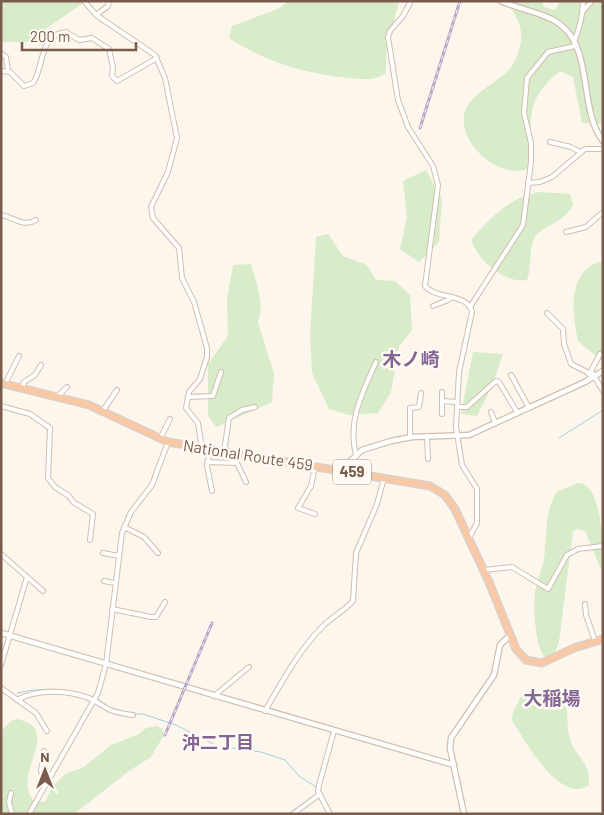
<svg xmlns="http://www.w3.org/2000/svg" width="604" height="815" font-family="Barlow,'Noto Sans JP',sans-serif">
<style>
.green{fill:#d8ecc9}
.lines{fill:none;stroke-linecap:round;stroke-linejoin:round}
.stream{stroke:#a5d3da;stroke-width:1}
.minor-casing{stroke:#d1beb0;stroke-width:6}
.tertiary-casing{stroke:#d1beb0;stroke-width:7}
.trunk-casing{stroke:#dad1cd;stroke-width:9}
.minor{stroke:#fff;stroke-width:4}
.tertiary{stroke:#fff;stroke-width:4.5}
.trunk{stroke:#f9c8a4;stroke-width:6}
.rail-casing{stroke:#b9a8c9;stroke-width:3}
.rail{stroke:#fffaf3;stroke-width:1;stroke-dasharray:4;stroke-linecap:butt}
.labels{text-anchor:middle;stroke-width:5;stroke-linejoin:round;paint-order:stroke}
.shield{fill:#fffaf3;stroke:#a28b7f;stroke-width:1}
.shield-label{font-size:15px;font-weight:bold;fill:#7a5c4d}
.street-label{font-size:16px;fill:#7a5c4d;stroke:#fffaf3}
.neighbourhood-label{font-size:18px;font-weight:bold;fill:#846695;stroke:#fffaf3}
.quarter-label{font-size:19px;font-weight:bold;fill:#846695;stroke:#fffaf3}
</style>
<rect width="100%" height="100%" fill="#fdf6ec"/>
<g class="green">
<path d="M1,1H86L27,42H1Z"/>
<path d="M288,1H399L386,53V73C376,81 362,79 349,78C305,74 266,62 229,38L232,26L278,9Z"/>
<path d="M506,1H542L544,7L555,10L560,1H603V124L582,123L573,77L560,71C522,101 532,122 532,167C504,183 460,147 464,116C467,93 499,84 511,67C515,63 517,55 519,50C525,30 518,17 506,1Z"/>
<path d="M426,170L442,199L439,242L419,262L400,249L407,217L403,181Z"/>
<path d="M540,192L570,194L573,204C564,225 543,224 535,237C528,249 532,267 527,280C504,284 478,260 471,240C489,219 511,196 540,192Z"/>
<path d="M328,234L343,256L367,265L376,280L395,281L410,295L412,330L399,347L391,392L378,413L349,415L329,409L312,373L310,335L316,237Z"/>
<path d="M598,262L603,263V362L578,341C572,313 567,275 598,262Z"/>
<path d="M251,264C256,282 265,304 258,322L274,374L272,402L216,427L208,416V364L228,336L227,299L233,265Z"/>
<path d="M473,352L503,354L491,388L477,416L461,414Z"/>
<path d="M578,483C604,483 603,554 603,574L585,531L578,529L573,531L559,642L553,657L547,658C535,654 532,601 536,588C538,578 542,570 544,559C547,537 544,511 557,492Z"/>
<path d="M549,689L561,694C570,708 566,721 569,736C573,755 591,761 589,785C561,806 524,740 512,720L513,712L523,693L538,695Z"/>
<path d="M16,719C65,727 11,774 33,800L45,802L53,786L65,774L84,767L111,745L139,734L146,728L157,726L162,729L164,735L151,757L129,771L74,814H1V731L10,722Z"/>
</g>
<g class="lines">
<g class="stream">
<path d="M559,438L603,410"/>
<path d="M17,693C43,687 69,688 93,697"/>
<path d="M98,699L109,707L124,712"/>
<path d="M135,714H143L176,725L217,746L261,752L285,760L299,776L319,789L333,814"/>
</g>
<defs>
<g id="minor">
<path d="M84,1L96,15L155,55L165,78L177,138L168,172L151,207L153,218L179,248L182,278L194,302L207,348V357L200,379L189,392L186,408L198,423L202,449"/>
<path d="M411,1L403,16L390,31L388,37L398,100L408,127L433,166L438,185L425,286C436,300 467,292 472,312L459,372L456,427L462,465L477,489V523L469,538"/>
<path d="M583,11L592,1"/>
<path d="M96,15L108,6L109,1"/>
<path d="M574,42C579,30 583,15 583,1"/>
<path d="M1,53L6,57L8,71"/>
<path d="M1,71L10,72L24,86L33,83C45,66 38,35 66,32L79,40L92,38L109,49L113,68L112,76L117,81L157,58"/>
<path d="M550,142L571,147L580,152"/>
<path d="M528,183L540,182L552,177L585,149H603"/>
<path d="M1,215C14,217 23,228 36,220"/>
<path d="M566,232L586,227L603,212"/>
<path d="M433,306L448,300L451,297"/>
<path d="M470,307L523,225L531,162V143L524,113L527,78L548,52L575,46"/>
<path d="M547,313L563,329L564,344L571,364L587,372L593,378"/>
<path d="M600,354L591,371L603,391"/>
<path d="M511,375L528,406"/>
<path d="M5,384L19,356"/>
<path d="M22,388L24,382L35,375L41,365"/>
<path d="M442,392V414"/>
<path d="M57,397L67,387"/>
<path d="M188,397L213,396L221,372"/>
<path d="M442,401L457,402"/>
<path d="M1,406L30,414L50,428L48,478L55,487L69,496L73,502L93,514L90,540"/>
<path d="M457,407H467L496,381L499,382L517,412"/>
<path d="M102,412L117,390"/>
<path d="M491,412L495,422"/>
<path d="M427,436L428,459"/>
<path d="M410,437V408L419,407L421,393"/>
<path d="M160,439L170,419"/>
<path d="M210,450L207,466L212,491"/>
<path d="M224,452L229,418L242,410L255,407"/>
<path d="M237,454V463L246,482"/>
<path d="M356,455C347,420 363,392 376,362"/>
<path d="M207,462L237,463"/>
<path d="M315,514L298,508L311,486L315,466"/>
<path d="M124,527L144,537L158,553"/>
<path d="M103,553L119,556"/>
<path d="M1,554L43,591"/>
<path d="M484,570L512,567L548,589L567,555L578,549L603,546"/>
<path d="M104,581L115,583"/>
<path d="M585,604L586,615L595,641"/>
<path d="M112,609L151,617H156L165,602"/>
<path d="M1,665L27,577"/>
<path d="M1,688L36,713L47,731"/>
<path d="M214,696L249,667"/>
<path d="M17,700C36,689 65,690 86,697C94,699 102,706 110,710C117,713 126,714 133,715"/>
<path d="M265,711C282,682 299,650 323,626C332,617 344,611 353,601L356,553L377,504L384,478"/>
<path d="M44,751L41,771L47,781"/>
<path d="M11,793L9,802L12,814"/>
<path d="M29,814L98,693L106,664L122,533L131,512L152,485L168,442"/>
<path d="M293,814L320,794"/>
<path d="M330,814L318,791L319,785L334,731"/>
</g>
<g id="tertiary">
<path d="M501,1C518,9 549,14 562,26C593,51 579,111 603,141"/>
<path d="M341,470L362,450L391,441L412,437L469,435L585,382L603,371"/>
<path d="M1,633L454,765"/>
<path d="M464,814L450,748L451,738L494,675L500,645L510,635"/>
</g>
<path id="trunk" d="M1,383L89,405L168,442L430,486L445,495L455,509L489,582L516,649L526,660L542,663L574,648L603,639"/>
</defs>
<use href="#minor" class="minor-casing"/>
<use href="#tertiary" class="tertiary-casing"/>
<use href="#trunk" class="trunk-casing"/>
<use href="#minor" class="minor"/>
<use href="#tertiary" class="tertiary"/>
<use href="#trunk" class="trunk"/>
<defs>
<g id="rail">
<path d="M420,128L460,1"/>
<path d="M165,735L212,623"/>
</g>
</defs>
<use href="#rail" class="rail-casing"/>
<use href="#rail" class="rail"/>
</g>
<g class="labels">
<rect class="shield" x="333" y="459.5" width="38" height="25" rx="4"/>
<g class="shield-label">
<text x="352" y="477">459</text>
</g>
<g class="street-label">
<text transform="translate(248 455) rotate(9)" y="6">National Route 459</text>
</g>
<g class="neighbourhood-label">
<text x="218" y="749">沖二丁目</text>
</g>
<g class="quarter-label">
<text x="411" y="366">木ノ崎</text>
<text x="552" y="705">大稲場</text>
</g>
</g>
<rect width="604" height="815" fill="none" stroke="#7a5c4d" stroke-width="5"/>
<g transform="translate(45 770)" stroke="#fffaf3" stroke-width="4" paint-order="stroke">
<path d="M0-4L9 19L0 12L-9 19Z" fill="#7a5c4d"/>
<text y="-8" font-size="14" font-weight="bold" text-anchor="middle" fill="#7a5c4d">N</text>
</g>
<path d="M22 42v8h114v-8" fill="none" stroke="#7a5c4d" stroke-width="2.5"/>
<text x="30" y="42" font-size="15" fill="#7a5c4d" stroke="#fffaf3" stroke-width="4" paint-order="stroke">200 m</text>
</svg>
